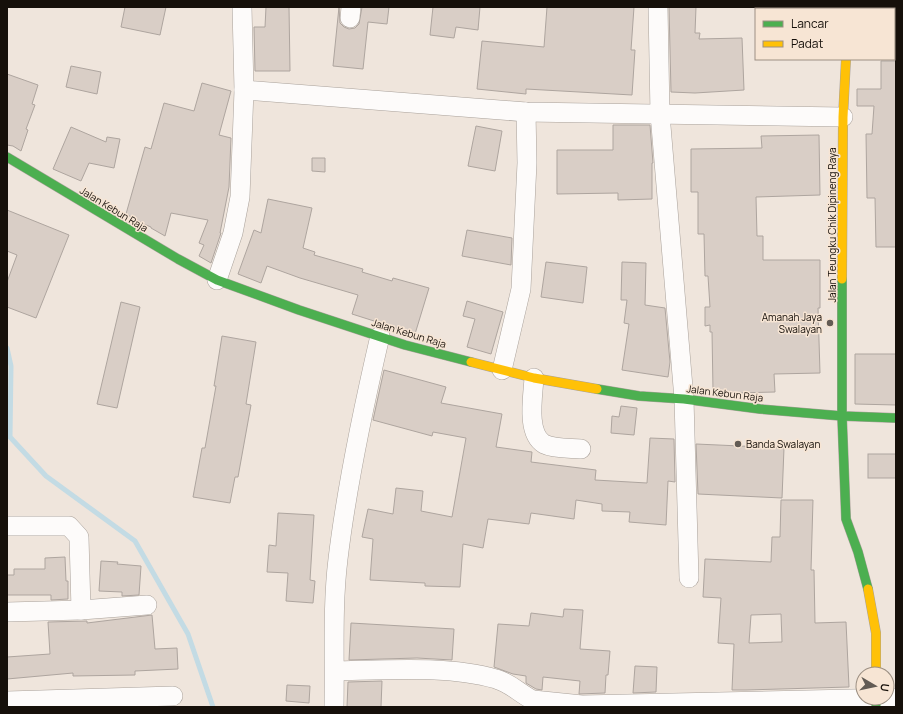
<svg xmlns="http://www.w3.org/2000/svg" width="903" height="714" font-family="Manrope,sans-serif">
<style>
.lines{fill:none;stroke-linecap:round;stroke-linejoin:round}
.stream{stroke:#c3dbe4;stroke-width:5}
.building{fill:#d9cec6;stroke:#aea59f;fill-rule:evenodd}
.street-casing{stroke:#a9a19a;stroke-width:20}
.fast-casing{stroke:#a9a19a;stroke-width:10}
.slow-casing{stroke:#a9a19a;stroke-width:10}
.street{stroke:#fdfbfa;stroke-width:19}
.fast{stroke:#4caf50;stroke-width:9}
.slow{stroke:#ffc107;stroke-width:9}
.poi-dot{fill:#625b54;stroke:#f7e5d4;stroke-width:1.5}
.labels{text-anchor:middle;stroke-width:3;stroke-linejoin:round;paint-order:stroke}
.street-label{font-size:10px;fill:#16100a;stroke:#f7e5d4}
.poi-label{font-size:10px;fill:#16100a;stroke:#f7e5d4;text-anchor:end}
</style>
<rect width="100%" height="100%" fill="#efe5dc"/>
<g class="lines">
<path class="stream" d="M7,348L11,366L10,437L46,476L135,541L188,634L213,707"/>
</g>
<g class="building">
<path d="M125,7H166L160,35L121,27Z"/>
<path d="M266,7H289L290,71H255L254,27H265Z"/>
<path d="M339,7L340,23L344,27L349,29L355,28L359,24L362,7H389L387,24L368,22L363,69L333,66Z"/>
<path d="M433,7H480L478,30L456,27L454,38L430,35Z"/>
<path d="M547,7H634L631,50H635L632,95L526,89V94L477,89L482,41L544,47Z"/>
<path d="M669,7H696L695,33H700L699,39L742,38L744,90L695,93L671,92Z"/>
<path d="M881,61H896V247H876L875,198H867L866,134H872L874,106H857V89H881Z"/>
<path d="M71,66L101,72L97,94L66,87Z"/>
<path d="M7,74L38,85L32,104L35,105L26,129L28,130L21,151L13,146L7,145Z"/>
<path d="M202,83L231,91L219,135L231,138L229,187L220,233H221L211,263L199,256L204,245L199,243L208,220L171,213L165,236L151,228V227L146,225L126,214L145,147L151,149L164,103L194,111Z"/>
<path d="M613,125H650L653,163H652V199L618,200V193L557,194V150H613Z"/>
<path d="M476,126L502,131L495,171L468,166Z"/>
<path d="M71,127L106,142L107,137L120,139L114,168L89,163L81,181L53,169Z"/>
<path d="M819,135L820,195L756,197L757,236H763V260H820V308H818L820,373L774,374L775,392L735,393L713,390L712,332H710V325L705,326V307H710L708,276H705L704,234H698V192H691V149L762,148L761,136Z"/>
<path d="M312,158H325V172L312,171Z"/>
<path d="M268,199L312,208L303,248L315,252L314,255L363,269L362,272L392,281L393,278L429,288L415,334L352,314L358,295L300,278L267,266L261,283L238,274L254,230L261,233Z"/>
<path d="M7,210L69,235L36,318L7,307V282L17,255L7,251Z"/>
<path d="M467,230L512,238L511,265L462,256Z"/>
<path d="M546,262L587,267L583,303L541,297Z"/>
<path d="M622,262L646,263L645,305L665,308L670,362L668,377L622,370L629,324L624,323L627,300H621Z"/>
<path d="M467,301L503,312L491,354L467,347L475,319L463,316Z"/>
<path d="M121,302L140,307L117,408L97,404Z"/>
<path d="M222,336L256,342L246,404L251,405L238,477H235L230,503L193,497L202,448H205L216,386H214Z"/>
<path d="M855,354H896V405L855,404Z"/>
<path d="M384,370L446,387L441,403L502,414L496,447L532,452L531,462L596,470L595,480L647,483L650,438L674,439L675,482L668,481L666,525L629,522L630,512L602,511V504L576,500L574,519L531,513L529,524L488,519L483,548L463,544L460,587L425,586V583L370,580L373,539L362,537L368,509L393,514L396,488L423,491L421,511L452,517L466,438L433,432L432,436L373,420Z"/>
<path d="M621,406L637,408L634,435L611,433L612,416L619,417Z"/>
<path d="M696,444L784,448L782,498L698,494Z"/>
<rect x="868" y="454" width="28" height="24"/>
<path d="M781,500H813L811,570H814L815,623L846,622L849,687L746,690H732L734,644L718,643L721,598L703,597L705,559L771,562L772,537H780ZM781,614L782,642L749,643L751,615Z"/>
<path d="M278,513L314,515L310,580L315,581L313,603L286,601L288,573L267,572L269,545L276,546Z"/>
<path d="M65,557L66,581H68V599L51,600V595H7V575H14V569H45V558Z"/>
<path d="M101,561L118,562L117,564L141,566L139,595L122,596V592L99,591Z"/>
<path d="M564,609L583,610L580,649L610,651L608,675H606L605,693L579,694L580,681L543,677L542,690L536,689L526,683V676L513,674L494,667L498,624L529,626L531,613L563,617Z"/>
<path d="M152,615L155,649L177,648L178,669L135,671V675L73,676V673L7,679V657L50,654L48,622L87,621V623Z"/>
<path d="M351,623L454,629L452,660L417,658L349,660Z"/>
<path d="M635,666L657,667L656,692L633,693Z"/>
<path d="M382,681L381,707H347L348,682Z"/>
<path d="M287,685L310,686L309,703L286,701Z"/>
</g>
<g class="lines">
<defs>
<g id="street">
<path d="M658,7L660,114L684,399L689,578"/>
<path d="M350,18L351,7"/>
<path d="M244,90L526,112L843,117"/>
<path d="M217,280L233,233L240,197L244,90L242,7"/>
<path d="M502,370L521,289L527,163L526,112"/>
<path d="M534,378C533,396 526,433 544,444C554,449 570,448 581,449"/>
<path d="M7,526H69L79,537L81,610L147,605"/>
<path d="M7,612L81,610"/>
<path d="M335,671C384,670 449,665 496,679C511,683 520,694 533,700L582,705L896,698"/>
<path d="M7,701L173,696"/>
<path d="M334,707C335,658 332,608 338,559C347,484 363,409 380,336"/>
</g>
<g id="fast">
<path d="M894,23L896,22"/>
<path d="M7,157L178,259L217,280L299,310L405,345L471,362"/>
<path d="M842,279V416L846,519L858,552L868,589"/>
<path d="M597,389L639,396L684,399L760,409L842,416L896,418"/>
<path d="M876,698V707"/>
</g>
<g id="slow">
<path d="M842,279L843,117L846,59"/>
<path d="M471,362L534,378L597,389"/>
<path d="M868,589L876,633V674"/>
</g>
</defs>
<use href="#street" class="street-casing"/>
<use href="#fast" class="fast-casing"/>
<use href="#slow" class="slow-casing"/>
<use href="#street" class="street"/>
<use href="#fast" class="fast"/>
<use href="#slow" class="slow"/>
</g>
<g class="poi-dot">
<circle cx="830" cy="323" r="4"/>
<circle cx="738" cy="444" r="4"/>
</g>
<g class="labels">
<g class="street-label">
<text transform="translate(114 209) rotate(31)" y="4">Jalan Kebun Raja</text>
<text transform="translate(832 225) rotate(-90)" y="4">Jalan Teungku Chik Dipineng Raya</text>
<text transform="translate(409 333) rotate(17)" y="4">Jalan Kebun Raja</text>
<text transform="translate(725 393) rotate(7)" y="4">Jalan Kebun Raja</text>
</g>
<g class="poi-label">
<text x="822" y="321">Amanah Jaya<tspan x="822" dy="12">Swalayan</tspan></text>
<text x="746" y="448" text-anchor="start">Banda Swalayan</text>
</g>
</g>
<rect width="903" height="714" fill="none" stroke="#16100a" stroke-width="16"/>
<rect x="755" y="8" width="140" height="52" fill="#f7e5d4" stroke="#9d9083"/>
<rect x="763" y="21" width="20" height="6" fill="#4caf50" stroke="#9d9083"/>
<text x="791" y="28" font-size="12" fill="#16100a">Lancar</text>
<rect x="763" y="41" width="20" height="6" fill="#ffc107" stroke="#9d9083"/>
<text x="791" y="48" font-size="12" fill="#16100a">Padat</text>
<g transform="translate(875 686) rotate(99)"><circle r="19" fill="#f7e5d4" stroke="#9d9083"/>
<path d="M0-3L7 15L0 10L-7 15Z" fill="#625b54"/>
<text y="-6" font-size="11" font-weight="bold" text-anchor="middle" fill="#16100a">U</text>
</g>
</svg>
